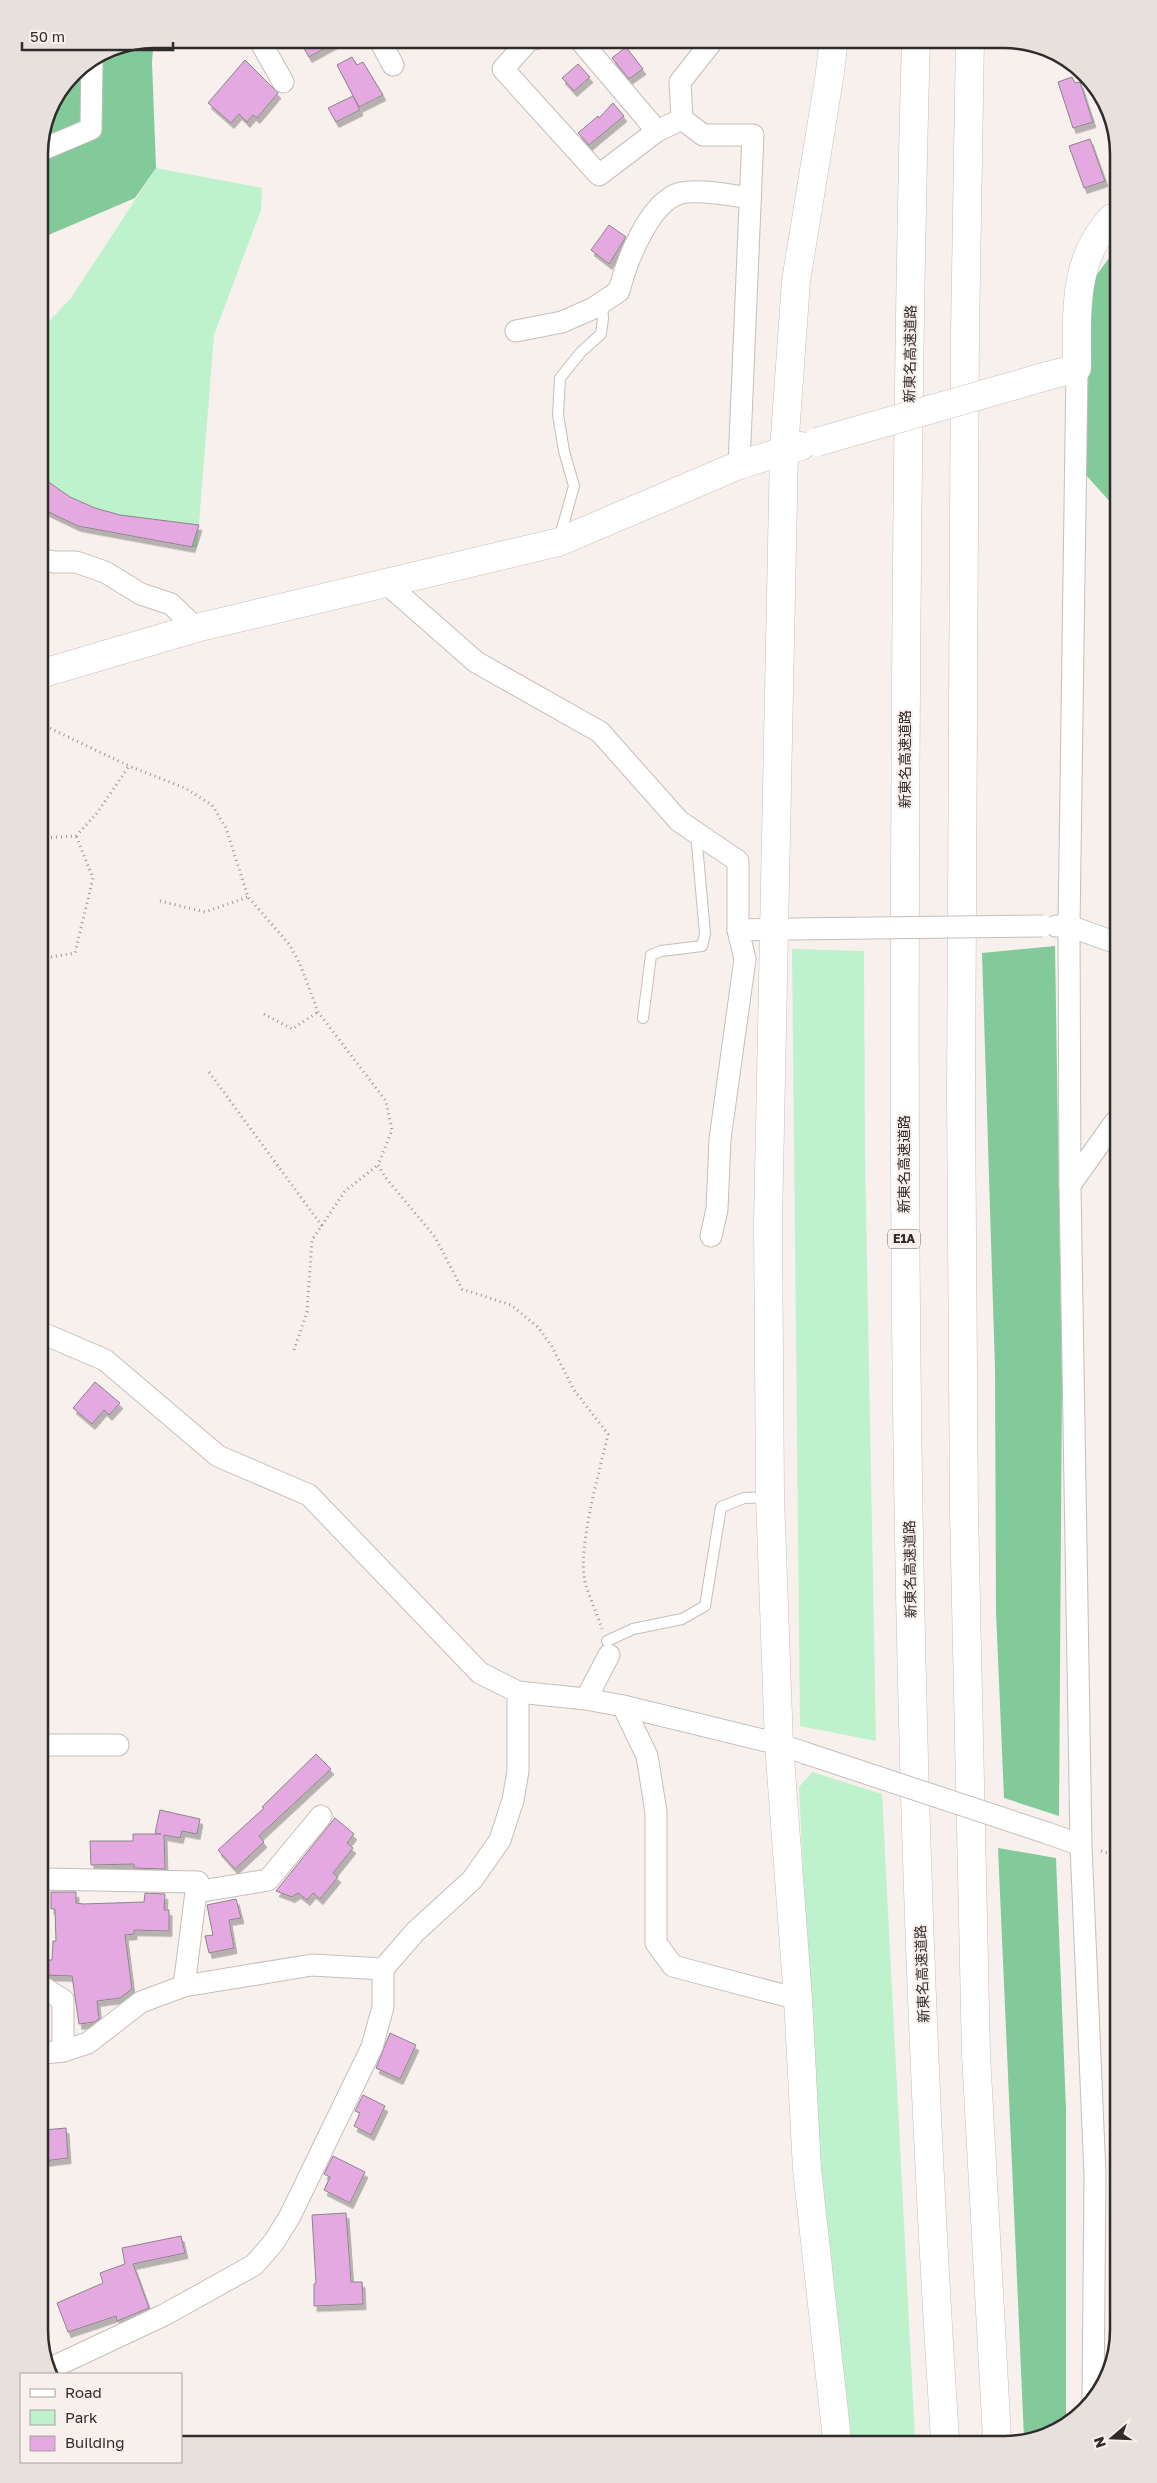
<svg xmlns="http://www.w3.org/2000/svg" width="1157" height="2483" font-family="'Golos Text','Noto Sans JP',sans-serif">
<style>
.green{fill:#bdf2cd}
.forest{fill:#82ca9a}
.building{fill:#e4a9e1;stroke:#8a858a;filter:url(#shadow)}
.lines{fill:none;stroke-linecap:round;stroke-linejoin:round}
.lane-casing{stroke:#c5bebb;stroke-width:12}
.street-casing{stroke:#c5bebb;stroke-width:23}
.secondary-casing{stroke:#c5bebb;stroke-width:29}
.highway-casing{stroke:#c5bebb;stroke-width:29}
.path{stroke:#9b9694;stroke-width:3;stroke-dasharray:1 4;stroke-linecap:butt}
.lane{stroke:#fff;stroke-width:10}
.street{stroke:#fff;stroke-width:21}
.secondary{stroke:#fff;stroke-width:28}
.highway{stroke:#fff;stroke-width:28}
.street-bridge-casing{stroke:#c5bebb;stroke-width:23;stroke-linecap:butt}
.secondary-bridge-casing{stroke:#c5bebb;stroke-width:29;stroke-linecap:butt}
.street-bridge{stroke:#fff;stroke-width:21}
.secondary-bridge{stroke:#fff;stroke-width:28}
.labels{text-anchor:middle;stroke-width:4;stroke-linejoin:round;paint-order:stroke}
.shield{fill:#f8f0ed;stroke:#6b6765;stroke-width:1}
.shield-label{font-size:12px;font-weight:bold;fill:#2f2c2b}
.street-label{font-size:14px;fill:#2f2c2b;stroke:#f8f0ed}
.rim{fill:none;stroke:#2f2c2b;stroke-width:2.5}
</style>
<defs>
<filter id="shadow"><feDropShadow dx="3" dy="5.5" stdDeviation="0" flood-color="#0004"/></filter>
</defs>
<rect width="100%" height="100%" fill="#f8f0ed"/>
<g class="green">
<path d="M156,168L262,188L261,210L214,335L197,548L66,518L40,501L39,332L71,298Z"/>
<path d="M792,949L864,951L865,1154L876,1741L800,1726Z"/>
<path d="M812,1772L882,1794L915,2439H844L821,2242L799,1787Z"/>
</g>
<g class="forest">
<path d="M154,39L152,62L156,168L135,198L39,239C39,163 27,87 109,48C122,42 140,41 154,39Z"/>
<path d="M1112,254L1113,505L1076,464L1090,284Z"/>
<path d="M1055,946L1062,1381L1059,1816L1004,1798L996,1612L995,1369L982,953Z"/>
<path d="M998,1848L1056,1858L1066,2109V2420L1041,2438H1024Z"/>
</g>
<g class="building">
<path d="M299,39H342L309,57Z"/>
<path d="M626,47L643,69L629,79L612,58Z"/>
<path d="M352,57L357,65L363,62L383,95L359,107L337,65Z"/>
<path d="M245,60L278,93L257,118L253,115L247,122L239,114L231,123L208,103Z"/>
<path d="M578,64L590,77L574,91L562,78Z"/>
<path d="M1072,77L1075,83L1080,82L1093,122L1073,128L1058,82Z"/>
<path d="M353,96L360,110L336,122L328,108Z"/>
<path d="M613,103L624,116L589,145L578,133L598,116L599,118Z"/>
<path d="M1090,139L1105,181L1084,188L1069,146Z"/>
<path d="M609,225L626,237L609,264L591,250Z"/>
<path d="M40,476L70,497L95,508L120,515L199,525L192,547L78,526L40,508Z"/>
<path d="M95,1382L120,1403L109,1415L104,1410L92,1424L73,1408Z"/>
<path d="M316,1754L331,1769L259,1836L264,1842L235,1869L218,1850L264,1808L262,1807Z"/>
<path d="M160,1810L200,1819L197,1834L182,1831L180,1838L164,1835L165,1869L134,1868V1864L91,1865L90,1841H133V1834H161L155,1833Z"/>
<path d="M335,1818L354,1834L347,1843L353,1848L333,1873L338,1877L320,1899L313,1893L307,1900L298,1893L292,1897L276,1891Z"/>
<path d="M51,1892H76V1903L83,1904L144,1902L145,1893L165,1894L164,1910H169V1931L134,1930V1934L125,1935L132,1989L120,1998L97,2001L99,2019L94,2022L79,2024L72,1976L44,1975V1960H52L53,1941H56L55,1909H51Z"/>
<path d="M236,1899L241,1918L229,1920L234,1948L209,1953L205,1936L213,1935L207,1905Z"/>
<path d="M390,2033L416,2045L400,2079L376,2068Z"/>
<path d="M363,2095L385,2106L371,2135L354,2126L360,2113L355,2111Z"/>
<path d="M66,2128L68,2158L44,2161V2130Z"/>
<path d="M333,2156L365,2172L350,2203L324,2190L330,2177L324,2174Z"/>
<path d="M346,2213L351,2282H362L363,2304L314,2306V2284L316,2283L312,2215Z"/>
<path d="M181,2236L185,2253L133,2264L149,2308L117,2321L116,2316L68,2332L57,2303L103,2283L100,2273L125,2264L122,2248Z"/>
</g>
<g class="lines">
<defs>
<g id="lane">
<path d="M560,536L574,486L564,451L558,415L560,378L581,352L601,334L603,318L602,302"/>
<path d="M643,1018L651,955L661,951L702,946L705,934L696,833"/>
<path d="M607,1641L633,1629L682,1619L705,1606L721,1507L744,1498L770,1497"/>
</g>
<g id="street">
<path d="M259,39L283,82"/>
<path d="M379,39L393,65"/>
<path d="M535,39L529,40L503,69L599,175L657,131L682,119"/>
<path d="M579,39L657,131"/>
<path d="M714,39L680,82L682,119L703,135H753L739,465"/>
<path d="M39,151L91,129L92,59"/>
<path d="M516,331L562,322L594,308L619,291C626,263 649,201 681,193C700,189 731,195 750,198"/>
<path d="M1077,368L1069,926L1070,1185L1081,1845L1095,2175L1093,2401"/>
<path d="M40,559L54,562H76L105,572L141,594L171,604L196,628"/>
<path d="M386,583L476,662L600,732L679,821L738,861V930L745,959L720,1139L717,1209L711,1236"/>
<path d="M1056,926H1069L1114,942"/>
<path d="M738,930L788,929"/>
<path d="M1070,1185L1115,1122"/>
<path d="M42,1333L105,1360L218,1456L309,1495L480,1673L518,1692L586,1699L623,1706L779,1744L805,1753"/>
<path d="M586,1699L609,1655"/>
<path d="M623,1706L647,1756L656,1812V1943L673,1966L798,1999"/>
<path d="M43,1745H118"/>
<path d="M1047,1833L1081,1845"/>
<path d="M44,1879L198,1882L196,1892L268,1880L321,1816"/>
<path d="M184,1986L196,1892"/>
<path d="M44,1988L63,2000V2051"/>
<path d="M44,2053L63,2051L88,2043L141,2002L184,1986L312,1965L383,1969"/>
<path d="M47,2370L164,2315L254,2265L274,2242L290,2216L372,2047L383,2007V1969L415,1932L472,1880L500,1840L513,1800L518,1771V1692"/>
</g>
<g id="secondary">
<path d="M834,39L829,79L796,281L784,450L768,1223L770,1497L779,1744L798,1999L807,2169L837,2439"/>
<path d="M1047,376L1077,368C1077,314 1072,260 1112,218"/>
<path d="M40,674L196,628L559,542L739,465L801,446"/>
</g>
<g id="highway">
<path d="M916,39C908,320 906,602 905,883C903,1402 911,1921 945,2439"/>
<path d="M970,39L965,333L961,1096L964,1512L976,2054L997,2438"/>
</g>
</defs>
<use href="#lane" class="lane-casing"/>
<use href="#street" class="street-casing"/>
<use href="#secondary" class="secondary-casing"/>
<use href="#highway" class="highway-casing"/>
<g class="path">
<path d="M41,724L129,766L185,788L212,805L226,828L248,897L289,944L300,964L318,1012L386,1101L392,1130L378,1165L385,1177L435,1237L462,1289L511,1305L538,1327L551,1345L574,1390L608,1434C600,1470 577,1548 585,1582C589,1597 597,1613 602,1629"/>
<path d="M41,838L76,836L97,813L129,766"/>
<path d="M160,901L205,912L248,897"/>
<path d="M51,957L75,953L93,878L76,836"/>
<path d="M264,1014L292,1029L318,1012"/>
<path d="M209,1072L322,1226"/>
<path d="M294,1350L307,1312L312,1240L345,1191L378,1165"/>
<path d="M1101,1851L1117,1856"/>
</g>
<use href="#lane" class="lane"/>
<use href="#street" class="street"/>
<use href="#secondary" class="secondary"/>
<use href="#highway" class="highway"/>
<defs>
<g id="street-bridge">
<path d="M791,929L1043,926"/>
<path d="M805,1753L1047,1833"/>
</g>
<path id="secondary-bridge" d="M817,442L1047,376"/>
</defs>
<use href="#street-bridge" class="street-bridge-casing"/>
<use href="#secondary-bridge" class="secondary-bridge-casing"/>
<use href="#street-bridge" class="street-bridge"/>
<use href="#secondary-bridge" class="secondary-bridge"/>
</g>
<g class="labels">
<rect class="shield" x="888" y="1229.5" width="32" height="19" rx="4"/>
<g class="shield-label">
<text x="904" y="1243">E1A</text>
</g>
<g class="street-label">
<text transform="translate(910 354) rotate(-89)" y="5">新東名高速道路</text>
<text transform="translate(905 759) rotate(-90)" y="5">新東名高速道路</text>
<text transform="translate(904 1164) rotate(-90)" y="5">新東名高速道路</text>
<text transform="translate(910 1569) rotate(-91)" y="5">新東名高速道路</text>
<text transform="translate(922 1974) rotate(-92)" y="5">新東名高速道路</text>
</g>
</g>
<path d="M0 0H1157V2483H0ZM154 48H1004A106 106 0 0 1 1110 154V2330A106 106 0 0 1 1004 2436H154A106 106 0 0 1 48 2330V154A106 106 0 0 1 154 48Z" fill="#e8e0dd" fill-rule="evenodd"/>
<path class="rim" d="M154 48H1004A106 106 0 0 1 1110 154V2330A106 106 0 0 1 1004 2436H154A106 106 0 0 1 48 2330V154A106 106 0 0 1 154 48Z"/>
<rect x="20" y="2373" width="162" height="90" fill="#f8f0ed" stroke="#a8a29f"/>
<rect x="30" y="2389" width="25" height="8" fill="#ffffff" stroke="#a8a29f"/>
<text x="65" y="2398" font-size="15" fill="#2f2c2b">Road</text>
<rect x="30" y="2410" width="25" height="15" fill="#bdf2cd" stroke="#a8a29f"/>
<text x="65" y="2423" font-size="15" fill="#2f2c2b">Park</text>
<rect x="30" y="2436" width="25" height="15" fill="#e4a9e1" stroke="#a8a29f"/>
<text x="65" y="2448" font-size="15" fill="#2f2c2b">Building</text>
<g transform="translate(1112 2438) rotate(251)" stroke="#f8f0ed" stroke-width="4" paint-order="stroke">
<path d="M0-4L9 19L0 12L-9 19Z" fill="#2f2c2b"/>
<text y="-8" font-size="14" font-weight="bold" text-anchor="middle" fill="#2f2c2b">N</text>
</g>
<path d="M22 42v8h151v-8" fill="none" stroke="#2f2c2b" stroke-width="2.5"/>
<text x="30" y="42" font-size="15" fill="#2f2c2b" stroke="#f8f0ed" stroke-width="4" paint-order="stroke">50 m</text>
</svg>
